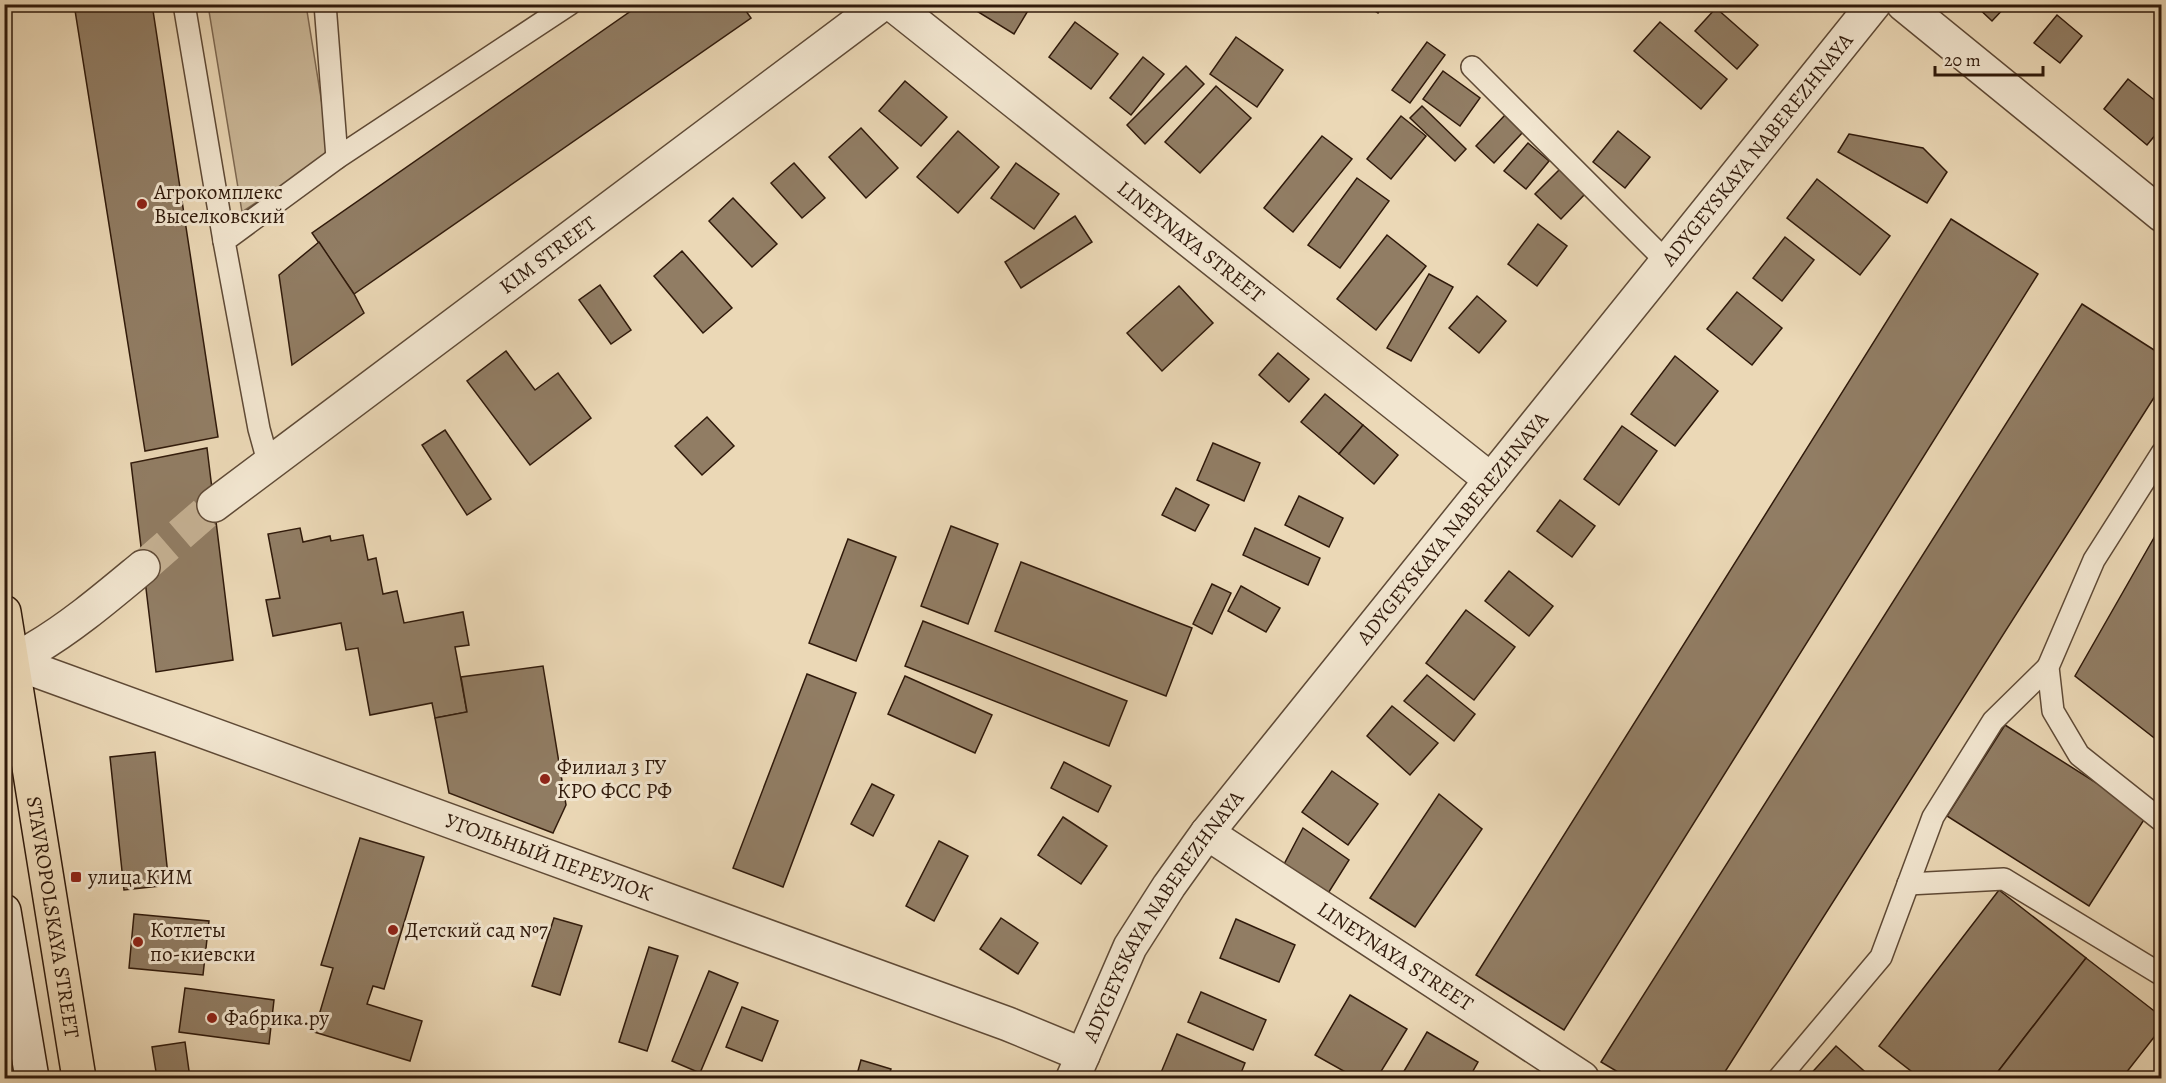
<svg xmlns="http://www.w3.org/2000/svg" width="2166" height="1083" font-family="Alegreya,serif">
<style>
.green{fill:#cbb899;stroke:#7e6952;stroke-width:1.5}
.building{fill:#917d64;stroke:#301a0b;stroke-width:1.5}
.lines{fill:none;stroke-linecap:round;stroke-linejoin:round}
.tertiary-tunnel{stroke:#c6b294;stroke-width:33;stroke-dasharray:33 16;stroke-linecap:butt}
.service-casing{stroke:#5f4a36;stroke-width:24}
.minor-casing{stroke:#5f4a36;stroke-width:36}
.tertiary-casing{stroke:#5f4a36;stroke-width:36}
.secondary-casing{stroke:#301a0b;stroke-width:36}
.primary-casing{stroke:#301a0b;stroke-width:36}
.service{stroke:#f2e6d0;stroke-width:21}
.minor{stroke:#f2e6d0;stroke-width:33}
.tertiary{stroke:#f2e6d0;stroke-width:33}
.secondary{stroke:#f2e6d0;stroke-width:33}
.primary{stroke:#ebd8b6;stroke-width:33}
.poi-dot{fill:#8f2418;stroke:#f2e6d0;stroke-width:2}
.labels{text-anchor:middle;stroke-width:6;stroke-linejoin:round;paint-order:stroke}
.street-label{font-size:21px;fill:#301a0b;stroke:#f2e6d0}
.poi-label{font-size:21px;fill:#301a0b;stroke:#f2e6d0;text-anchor:start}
</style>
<rect width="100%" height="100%" fill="#ebd8b6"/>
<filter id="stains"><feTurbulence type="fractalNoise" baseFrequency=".00333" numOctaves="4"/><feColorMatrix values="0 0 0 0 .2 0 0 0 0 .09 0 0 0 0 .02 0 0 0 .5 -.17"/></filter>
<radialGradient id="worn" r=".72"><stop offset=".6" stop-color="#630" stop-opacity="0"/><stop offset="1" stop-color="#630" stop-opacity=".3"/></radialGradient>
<path class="green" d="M208,5H306L330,154L242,212Z"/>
<g class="building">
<path d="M74,4H152L218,437L145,451Z"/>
<path d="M641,4H741L751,18L354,294L312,233Z"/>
<path d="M978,4H1032L1014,34L975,10Z"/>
<path d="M1364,4H1383L1378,13Z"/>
<path d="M1974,4H2008L1992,21Z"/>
<path d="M1716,8L1758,45L1737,69L1695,31Z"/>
<path d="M2057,15L2082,36L2060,63L2034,43Z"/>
<path d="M1075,22L1118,54L1091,89L1049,57Z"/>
<path d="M1660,22L1727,79L1701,109L1634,51Z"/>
<path d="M1236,37L1283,70L1257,107L1210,74Z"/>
<path d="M1427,42L1445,55L1410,103L1392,90Z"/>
<path d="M1143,57L1164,74L1131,115L1110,98Z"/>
<path d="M1186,66L1204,84L1145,144L1127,125Z"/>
<path d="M1443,71L1480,98L1460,126L1423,99Z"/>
<path d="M2128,79L2162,106V127L2147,145L2104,109Z"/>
<path d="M905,81L947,117L921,146L879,111Z"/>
<path d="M1216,86L1251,118L1200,173L1165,142Z"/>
<path d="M1422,106L1466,149L1455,161L1410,118Z"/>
<path d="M1505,115L1523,132L1494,163L1476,146Z"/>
<path d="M1401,116L1426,136L1391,179L1367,159Z"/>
<path d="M861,128L898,168L866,198L829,157Z"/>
<path d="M958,131L999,167L958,213L917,177Z"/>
<path d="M1618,131L1650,157L1625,188L1593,162Z"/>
<path d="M1849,134L1923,148L1947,172L1927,203L1838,152Z"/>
<path d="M1322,136L1352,159L1293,232L1264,208Z"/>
<path d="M1528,143L1549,161L1526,189L1504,171Z"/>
<path d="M794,163L825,198L802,218L771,183Z"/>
<path d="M1016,163L1059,194L1034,229L991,198Z"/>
<path d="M1560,169L1585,194L1561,219L1535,194Z"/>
<path d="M1357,178L1389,201L1340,268L1308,245Z"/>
<path d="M1817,179L1890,236L1860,275L1787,218Z"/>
<path d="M733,198L777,244L752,267L709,221Z"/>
<path d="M1075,216L1092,242L1021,288L1005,262Z"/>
<path d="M1951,219L2038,274L1564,1030L1476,975Z"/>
<path d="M1538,224L1567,246L1537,286L1508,264Z"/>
<path d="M1387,235L1426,266L1376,330L1337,299Z"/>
<path d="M1785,237L1814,260L1782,301L1753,278Z"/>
<path d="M319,242L354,294L364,313L292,365L279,275Z"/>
<path d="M682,251L732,308L703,333L654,276Z"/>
<path d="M1429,274L1453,287L1411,361L1387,348Z"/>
<path d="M600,285L631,330L611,344L579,300Z"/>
<path d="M1179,286L1213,323L1162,371L1127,333Z"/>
<path d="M1737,292L1782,328L1752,365L1707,329Z"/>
<path d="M1477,296L1506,321L1479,353L1449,328Z"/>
<path d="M2082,304L2162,355V385L1721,1078H1628L1601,1062Z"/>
<path d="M506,351L535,390L558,373L591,418L530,465L467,381Z"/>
<path d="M1278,353L1309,379L1289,402L1259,375Z"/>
<path d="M1675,356L1718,391L1675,446L1631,414Z"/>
<path d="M1325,394L1363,425L1339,454L1301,422Z"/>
<path d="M707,417L734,446L702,475L675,446Z"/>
<path d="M1363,425L1398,455L1374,484L1339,454Z"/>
<path d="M1622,426L1657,451L1619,505L1584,479Z"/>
<path d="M445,430L491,499L467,515L422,445Z"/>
<path d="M1213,443L1260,463L1244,501L1197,480Z"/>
<path d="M207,448L233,660L156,672L131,463Z"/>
<path d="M1176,488L1209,505L1195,531L1162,515Z"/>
<path d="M1299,496L1343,518L1329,547L1285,525Z"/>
<path d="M1560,500L1595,526L1572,557L1537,531Z"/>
<path d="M951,526L998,544L968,624L921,606Z"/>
<path d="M300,528L303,542L330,536L331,541L363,535L368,560L376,558L383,594L397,591L404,623L463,612L469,645L455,647L467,712L435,718L432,703L370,715L358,648L346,650L341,623L273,636L266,600L280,598L268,534Z"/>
<path d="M1255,528L1320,558L1308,585L1243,555Z"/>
<path d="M2155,536L2162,541V744L2075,676Z"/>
<path d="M848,539L896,557L856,661L809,643Z"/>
<path d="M1021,562L1192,628L1166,696L995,631Z"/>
<path d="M1509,571L1553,606L1529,636L1485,601Z"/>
<path d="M1212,584L1231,593L1212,634L1193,624Z"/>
<path d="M1241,586L1280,608L1266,632L1228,611Z"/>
<path d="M1466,610L1515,647L1474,700L1426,663Z"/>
<path d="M923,621L1127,701L1109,746L905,666Z"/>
<path d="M543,666L566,805L553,833L449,793L435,718L467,712L461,677Z"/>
<path d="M807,674L856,693L783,887L733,868Z"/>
<path d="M1427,675L1475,714L1454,741L1404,701Z"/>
<path d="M905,676L992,715L975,753L888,714Z"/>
<path d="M1392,706L1438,743L1410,775L1367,736Z"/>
<path d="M2005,725L2147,815L2089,906L1947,816Z"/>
<path d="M155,752L169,885L124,890L110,757Z"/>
<path d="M1064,762L1111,786L1098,812L1051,788Z"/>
<path d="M1332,771L1378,804L1348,845L1302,812Z"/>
<path d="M872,784L894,795L873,836L851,824Z"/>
<path d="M1439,794L1482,829L1415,927L1370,898Z"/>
<path d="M1063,817L1107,846L1081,884L1038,855Z"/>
<path d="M1303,828L1349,860L1327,895L1281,870Z"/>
<path d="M360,838L424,857L384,989L373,986L367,1004L422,1021L410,1061L314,1032L333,968L321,965Z"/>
<path d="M939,841L968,856L934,921L906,906Z"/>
<path d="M1999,890L2086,958L1993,1078H1920L1879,1046Z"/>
<path d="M134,914L209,921L203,975L129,968Z"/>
<path d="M554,918L582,926L560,995L532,986Z"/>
<path d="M1001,918L1038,943L1018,974L980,949Z"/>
<path d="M1236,919L1295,945L1279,982L1220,958Z"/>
<path d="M649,947L678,956L647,1051L619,1042Z"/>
<path d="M2086,958L2162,1017V1027L2122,1078H1993Z"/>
<path d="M709,971L738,983L700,1073L672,1061Z"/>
<path d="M185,988L274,1000L269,1044L179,1032Z"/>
<path d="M1201,992L1266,1020L1253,1050L1188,1022Z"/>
<path d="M1350,995L1407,1029L1377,1078H1356L1315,1055Z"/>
<path d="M742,1007L778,1021L762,1061L726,1047Z"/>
<path d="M1427,1032L1478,1062L1469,1078H1400Z"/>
<path d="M1177,1034L1245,1063L1239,1078H1167L1160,1075Z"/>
<path d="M185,1042L190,1078H157L152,1047Z"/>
<path d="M1836,1046L1872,1078H1807Z"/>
<path d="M861,1060L891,1069L888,1078H856Z"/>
</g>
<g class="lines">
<path class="tertiary-tunnel" d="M143,567L214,505"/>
<defs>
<g id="service">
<path d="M184,4L224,241"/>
<path d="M325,4L337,158"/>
<path d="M1472,67L1667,262"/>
<path d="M2162,453L2094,560L2048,667L2053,711L2079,755L2162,821"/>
<path d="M269,465L259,429L224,241L337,158L570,4"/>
<path d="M1908,884L2004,879L2162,975"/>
<path d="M1779,1078L1881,957L1933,817L1993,721L2048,667"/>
</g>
<g id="minor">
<path id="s1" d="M892,4L1491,480"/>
<path d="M1903,4L2162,215"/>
<path id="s2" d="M13,662L1008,1024L1083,1055"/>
<path id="s3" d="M1207,833L1582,1078"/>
</g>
<g id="tertiary">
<path id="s4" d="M214,505L882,4"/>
<path d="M4,663C16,661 24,655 34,649C73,626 108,596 143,567"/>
<path id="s5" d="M1073,1078L1130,947L1169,886L1207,833L1874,4"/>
</g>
<path id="secondary" d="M4,911L32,1078"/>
<g id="primary">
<path id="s6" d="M4,612L79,1078"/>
</g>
</defs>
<use href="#service" class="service-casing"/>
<use href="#minor" class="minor-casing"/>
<use href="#tertiary" class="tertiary-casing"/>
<use href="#secondary" class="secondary-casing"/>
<use href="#primary" class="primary-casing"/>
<use href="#service" class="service"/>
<use href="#minor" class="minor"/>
<use href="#tertiary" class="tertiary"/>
<use href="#secondary" class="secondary"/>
<use href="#primary" class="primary"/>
</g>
<g class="poi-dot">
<circle cx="142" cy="204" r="6"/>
<circle cx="545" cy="779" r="6"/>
<rect x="70" y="871" width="12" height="12" rx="3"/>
<circle cx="393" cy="930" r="6"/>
<circle cx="138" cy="942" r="6"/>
<circle cx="212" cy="1018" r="6"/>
</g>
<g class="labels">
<g class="street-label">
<text dy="7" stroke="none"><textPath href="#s5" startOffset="1158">ADYGEYSKAYA NABEREZHNAYA</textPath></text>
<text dy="7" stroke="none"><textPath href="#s1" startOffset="382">LINEYNAYA STREET</textPath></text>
<text dy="7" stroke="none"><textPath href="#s4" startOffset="417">KIM STREET</textPath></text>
<text dy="7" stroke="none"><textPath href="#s5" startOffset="672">ADYGEYSKAYA NABEREZHNAYA</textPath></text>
<text dy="7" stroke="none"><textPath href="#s2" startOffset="570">УГОЛЬНЫЙ ПЕРЕУЛОК</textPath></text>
<text dy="7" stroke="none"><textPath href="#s6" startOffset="309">STAVROPOLSKAYA STREET</textPath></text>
<text dy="7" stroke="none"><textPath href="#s5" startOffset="186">ADYGEYSKAYA NABEREZHNAYA</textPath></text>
<text dy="7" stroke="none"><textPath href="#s3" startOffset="225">LINEYNAYA STREET</textPath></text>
</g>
<g class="poi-label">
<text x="154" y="199">Агрокомплекс<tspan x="154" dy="24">Выселковский</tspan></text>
<text x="557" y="774">Филиал 3 ГУ<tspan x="557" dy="24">КРО ФСС РФ</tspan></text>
<text x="88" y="884">улица КИМ</text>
<text x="150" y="937">Котлеты<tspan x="150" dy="24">по-киевски</tspan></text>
<text x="405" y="937">Детский сад №7</text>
<text x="224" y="1025">Фабрика.ру</text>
</g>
</g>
<rect width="2166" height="1083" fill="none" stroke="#ebd8b6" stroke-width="24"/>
<rect x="6" y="6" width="2154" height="1071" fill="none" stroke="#301a0b" stroke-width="3"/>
<rect x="12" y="12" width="2142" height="1059" fill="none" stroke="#301a0b" stroke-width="1.5"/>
<path d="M1935 66v9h108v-9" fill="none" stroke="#301a0b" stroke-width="3"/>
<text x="1944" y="66" font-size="18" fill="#301a0b" stroke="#f2e6d0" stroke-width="4.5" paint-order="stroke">20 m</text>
<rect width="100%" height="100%" filter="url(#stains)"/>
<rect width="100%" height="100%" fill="url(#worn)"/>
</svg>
